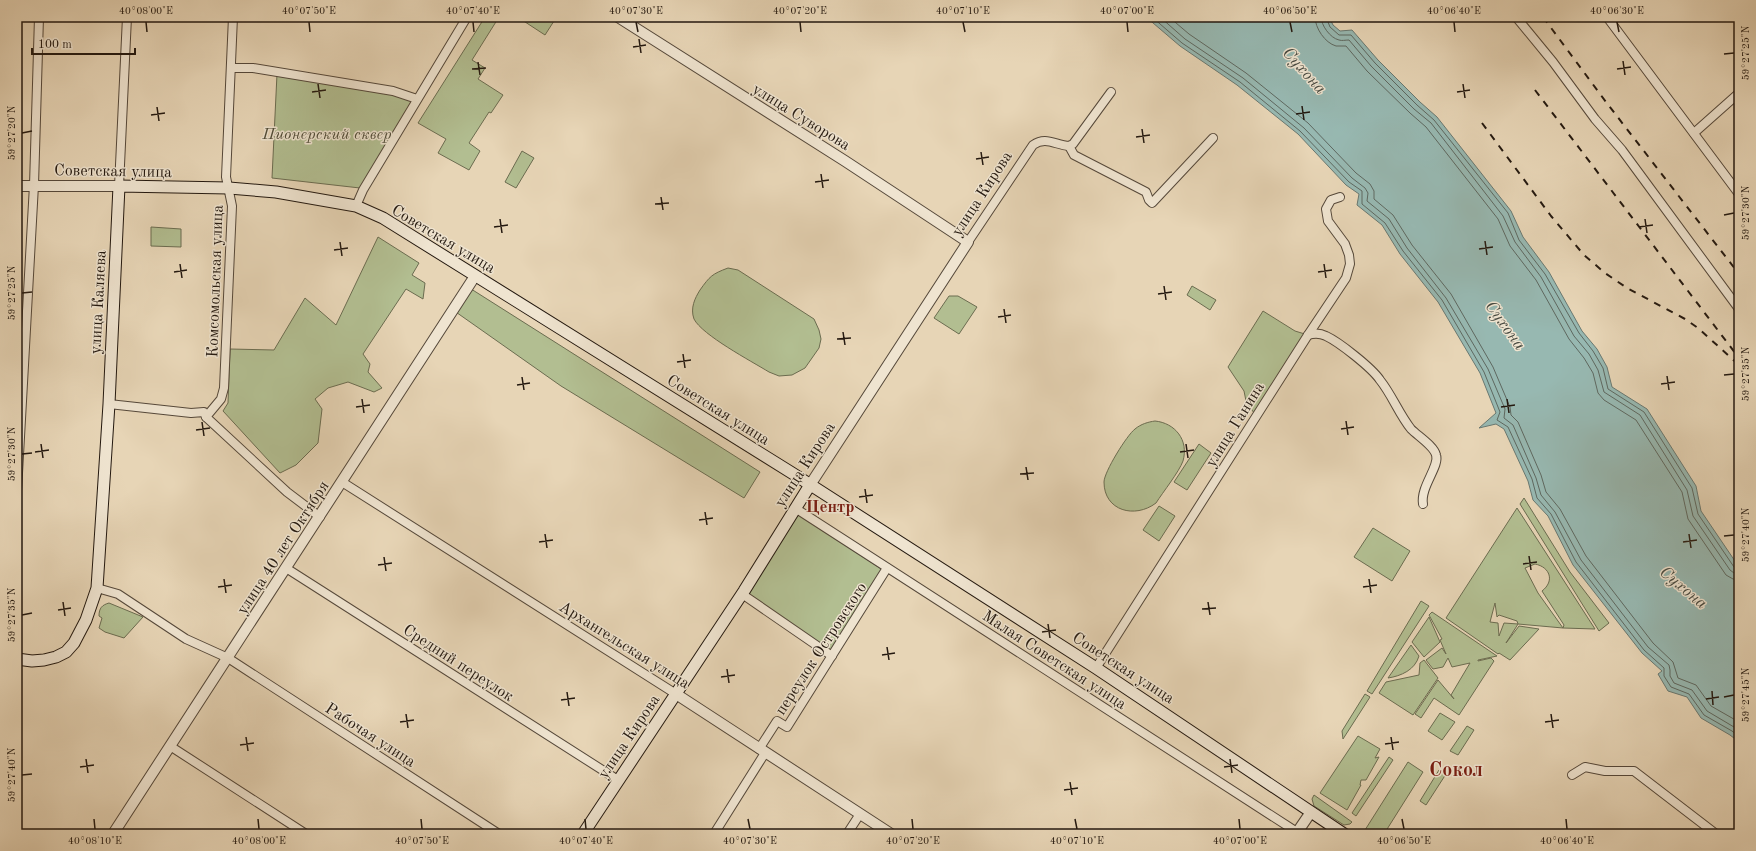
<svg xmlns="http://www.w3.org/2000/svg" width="1756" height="851" font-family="'Old Standard TT',serif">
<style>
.green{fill:#b2be91;stroke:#6b6c50;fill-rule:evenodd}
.water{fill:#97b8b1;stroke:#697871}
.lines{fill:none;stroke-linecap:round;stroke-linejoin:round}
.shore{stroke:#5e6860;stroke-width:1}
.minor-casing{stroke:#55483a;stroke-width:10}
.tertiary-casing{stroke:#55483a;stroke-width:12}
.secondary-casing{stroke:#241910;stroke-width:13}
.minor{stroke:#efe4d0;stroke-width:8}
.tertiary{stroke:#efe4d0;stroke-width:10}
.secondary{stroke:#efe4d0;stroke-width:11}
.rail{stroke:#241910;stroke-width:2;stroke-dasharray:7 7;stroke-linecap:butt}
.ticks{fill:none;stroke:#241910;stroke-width:1.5}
.labels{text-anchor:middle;stroke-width:3;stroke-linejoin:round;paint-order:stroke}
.street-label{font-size:16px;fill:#241910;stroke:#efe4d0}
.park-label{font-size:16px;font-style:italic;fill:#4f4b37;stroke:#efe4d0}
.water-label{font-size:17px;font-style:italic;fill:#464940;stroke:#efe4d0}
.neighbourhood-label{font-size:17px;font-weight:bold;fill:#7a1f14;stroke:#efe4d0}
.district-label{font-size:20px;font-weight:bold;fill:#7a1f14;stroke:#efe4d0}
.neatline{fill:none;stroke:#241910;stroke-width:1.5}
.ticks-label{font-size:10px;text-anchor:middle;fill:#241910}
</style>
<rect width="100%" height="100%" fill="#e7d5b6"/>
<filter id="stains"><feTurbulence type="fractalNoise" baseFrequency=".005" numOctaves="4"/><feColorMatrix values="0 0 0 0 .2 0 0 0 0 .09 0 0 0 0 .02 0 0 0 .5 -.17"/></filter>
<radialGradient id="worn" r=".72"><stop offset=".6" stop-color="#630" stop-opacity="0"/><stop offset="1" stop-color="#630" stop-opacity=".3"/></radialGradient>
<g class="green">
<path d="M485,17H499L472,60L485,68L478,79L503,95L491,113L489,112L469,143L480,151L469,170L438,153L446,139L418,123Z"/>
<path d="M520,17H548L554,21L545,35L519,18Z"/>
<path d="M277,74L393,93L412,101L360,188L272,178Z"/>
<path d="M522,151L534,158L516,188L505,182Z"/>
<path d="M151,227L181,229V247L151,246Z"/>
<path d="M378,237L419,263L412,275L425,283L423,299L406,289L363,354L370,364L368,372L382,388L374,392L348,382L328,388L315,399L322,409L318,443L296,465L280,473L223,411L228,403L230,349L274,350L305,298L336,325Z"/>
<path d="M728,268L738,270L814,319L819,330L821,339L819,348L805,368L792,375L779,376L769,372C751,361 702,335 694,319C690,308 695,298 700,290C710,276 712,274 728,268Z"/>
<path d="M1192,286L1216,300L1210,310L1187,295Z"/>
<path d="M468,287L760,472L744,498L561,386L453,310Z"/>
<path d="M949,296H958L977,307L959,334L934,318Z"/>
<path d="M1263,311L1295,331L1308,335L1256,416L1246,401L1244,391L1228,367Z"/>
<path d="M1155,421C1175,423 1189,440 1183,461C1179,472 1163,492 1156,503C1135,519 1104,511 1104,482C1104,472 1127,435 1135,429C1141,424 1148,422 1155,421Z"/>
<path d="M1199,444L1211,453L1187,490L1174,482Z"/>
<path d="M1524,498L1570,572L1609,623L1599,631L1520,504Z"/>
<path d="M1159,506L1175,516L1159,541L1143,530Z"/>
<path d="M1517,508L1595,629L1563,628L1518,624L1506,643L1519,626L1539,629L1510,660L1499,653L1498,654L1446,618ZM1535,564C1550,567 1555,581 1542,591L1564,625L1563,628L1538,593L1525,568ZM1495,603L1497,617L1499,615L1517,621L1518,624L1504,623L1499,636L1498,623L1490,622Z"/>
<path d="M796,513L883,570L830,652L747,594Z"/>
<path d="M1373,528L1410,551L1392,581L1354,557Z"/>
<path d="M1421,601L1429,606L1372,694L1367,691Z"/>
<path d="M109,603L143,617L124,638L105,632L99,628L102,618L99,616C99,608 102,605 109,603Z"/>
<path d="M1432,612L1497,656L1478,660V661L1491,658L1494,661L1459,715L1434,698L1421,718L1415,714L1438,680L1454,699L1451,695L1470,663L1452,667L1448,658L1443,667L1433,669L1426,660L1442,648L1446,654L1440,640L1442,639L1429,615Z"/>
<path d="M1429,617L1440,642L1424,657L1412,642Z"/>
<path d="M1411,645L1419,656C1415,670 1401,676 1388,678Z"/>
<path d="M1424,660L1438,678L1413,715L1379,693L1386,682L1419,675L1420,663Z"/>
<path d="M1365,694L1370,697L1343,739L1342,731Z"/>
<path d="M1440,713L1455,722L1442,740L1428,731Z"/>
<path d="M1467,726L1474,730L1458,755L1450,751Z"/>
<path d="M1358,736L1380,749L1375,758L1379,757L1366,780H1361L1360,785H1361L1347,810L1320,793Z"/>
<path d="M1389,757L1393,760L1356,816L1352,813Z"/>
<path d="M1408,762L1423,772L1384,834H1370L1365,830Z"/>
<path d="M1439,770L1446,774L1426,805L1420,801Z"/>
<path d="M1314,795L1352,822L1350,824L1344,825L1314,806L1312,799Z"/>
</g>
<path class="water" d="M1146,17H1329L1333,25L1340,31L1352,30L1378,60L1420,102L1437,117L1511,211L1523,237L1549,272L1582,331L1597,349L1607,367L1612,387L1647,409L1696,486L1701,511L1739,567V742L1730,735L1701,718L1687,697L1668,691L1658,674L1662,671L1642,653L1573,565L1548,516L1533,500L1528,481L1504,429L1496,424L1479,428L1496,413L1480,373L1438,302L1400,254L1382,225L1357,205L1359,194L1346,185L1298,134L1237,85L1180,46Z"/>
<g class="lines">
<g class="shore">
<path d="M1152,17L1182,43L1240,82L1300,131L1349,182L1362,191V204L1385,223L1403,251L1442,300L1484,372L1500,412L1497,420L1508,427L1532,479L1537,498L1551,514L1576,562L1644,650L1664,668V676L1671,687L1689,694L1704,715L1732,731L1739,737"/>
<path d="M1160,17L1185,39L1243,78L1304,128L1352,178L1365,188L1368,193L1367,201L1389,219L1407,248L1446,298L1488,369L1505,409L1504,418L1513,425L1536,478L1541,495L1555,512L1581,560L1648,647L1669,665L1670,670V676L1674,683L1692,690L1707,711L1739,730"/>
<path d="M1169,17L1189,34L1246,73L1308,123L1356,173L1370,184L1374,191V199L1393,215L1412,245L1451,294L1493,367L1510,407L1511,415L1518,422L1541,475L1546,492L1560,509L1586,556L1653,643L1673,662L1678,678L1696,685L1711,706L1739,722"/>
<path d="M1315,17C1315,28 1325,43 1336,46C1339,46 1343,46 1346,46L1367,71L1410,113L1426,127L1498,219L1510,246L1536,280L1569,339L1584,358L1593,373L1598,393L1604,400L1636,420L1682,492L1688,519L1726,575L1733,579L1739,580"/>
<path d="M1321,17C1321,25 1330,38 1339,40C1342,41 1345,40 1349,40L1371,66L1414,109L1431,123L1503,216L1515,242L1541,277L1574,336L1589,354L1598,370L1604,392L1640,415L1687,490L1693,516L1730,570L1734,573L1739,574"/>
<path d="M1326,17L1330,27L1339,35H1351L1375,63L1417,105L1434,120L1508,213L1519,240L1545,274L1579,333L1593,351L1603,368L1608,389L1644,412L1692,488L1698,514L1734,567L1739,569"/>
</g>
<defs>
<g id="minor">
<path d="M1516,17L1553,62L1595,119L1622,150L1739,309"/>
<path d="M1607,17L1739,194"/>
<path d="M231,68H253L393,91L417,99"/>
<path d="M1694,133L1739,93"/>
<path d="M1069,146L1074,155L1146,192L1149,200L1152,203L1213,138"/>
<path d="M1069,146L1073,144L1111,92"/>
<path d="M119,186L127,17"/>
<path d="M356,206L363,190L467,17"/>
<path d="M968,242L1033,145C1046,136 1055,145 1069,146"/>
<path d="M1308,335C1314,333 1320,333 1326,336C1339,342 1372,368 1380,380C1392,395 1399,414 1411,429C1418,436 1434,446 1436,455C1440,466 1420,487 1423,504"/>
<path d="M109,404L191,413L204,412L206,417L221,399L224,388L232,206L226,177L233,17"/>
<path d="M206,417L287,492L320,517"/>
<path d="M342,482L676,694"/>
<path d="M17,491L34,185L39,17"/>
<path d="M795,508L1300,834"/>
<path d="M286,568L618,780"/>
<path d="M97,588L118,594L186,639L228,658L499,834"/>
<path d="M742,594L832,656"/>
<path d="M1096,668L1308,335L1346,278L1350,264L1349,255L1345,244L1328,221L1326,209L1331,200L1340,197"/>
<path d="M170,746L306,834"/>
<path d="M759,749L777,721L787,727L887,568"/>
<path d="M1572,775L1585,767L1605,771H1634L1716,834"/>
<path d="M714,834L765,753"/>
<path d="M847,834L860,814"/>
</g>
<g id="tertiary">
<path d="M618,17L845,161L968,242L810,485"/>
<path d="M17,186H119"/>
<path d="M676,694L891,834"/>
<path d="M113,834L475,276"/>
<path d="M1296,834L1311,812"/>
</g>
<g id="secondary">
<path d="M17,659L32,661L44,660L56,657L66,652L74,643L86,620L97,588L109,404L119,186L229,188L276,192L356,206L383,218L792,473L1096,668L1344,834"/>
<path d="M583,834L744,591L810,485"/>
</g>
</defs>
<use href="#minor" class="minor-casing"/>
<use href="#tertiary" class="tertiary-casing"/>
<use href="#secondary" class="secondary-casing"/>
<use href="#minor" class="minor"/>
<use href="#tertiary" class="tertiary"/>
<use href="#secondary" class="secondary"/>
<g class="rail">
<path d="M1543,17L1606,102L1739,274"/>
<path d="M1535,90L1739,358"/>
<path d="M1482,123L1551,216L1584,255L1605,273L1627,288L1685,319L1698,328L1739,365"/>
</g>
</g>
<path class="ticks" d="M146,22L147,32M309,22L310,32M473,22L474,32M636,22L638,32M800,22L801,32M963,22L965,32M1127,22L1128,32M1290,22L1292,32M1454,22L1455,32M1617,22L1619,32M639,39L641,53M633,47L646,45M1724,54L1734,53M1623,61L1625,75M478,62L480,75M472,69L486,68M1617,69L1631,67M318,84L320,98M1463,84L1465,98M312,92L326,90M1457,92L1470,90M1302,106L1304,120M157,107L159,121M1296,114L1310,112M151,115L165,113M1142,129L1144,143M22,133L32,131M1136,137L1150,135M981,152L983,165M976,159L989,157M821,174L823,188M815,182L829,180M661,197L663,210M655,204L669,203M1724,215L1734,213M500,219L502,233M1645,219L1647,233M494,227L508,225M1639,227L1653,225M1485,241L1487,255M340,242L342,256M1479,249L1493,247M334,250L348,248M180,264L182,278M1324,264L1326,278M174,272L187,270M1318,272L1332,270M1164,286L1166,300M22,293L32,292M1158,294L1172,292M1004,309L1006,323M998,317L1011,315M843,332L845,345M837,339L851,338M683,354L685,368M677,362L691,360M1724,375L1734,374M1667,376L1669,390M522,377L524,390M1661,384L1675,382M517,385L530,383M362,399L364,413M1507,399L1509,413M356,407L370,405M1501,407L1515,405M1346,421L1348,435M202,422L204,436M1341,429L1354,427M196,430L210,428M41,444L43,458M1186,444L1188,458M35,452L49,450M1180,452L1194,450M22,454L32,453M1026,467L1028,480M1020,474L1034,473M865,489L867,503M859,497L873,495M705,512L707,525M699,520L713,518M545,534L547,548M1689,534L1691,548M1724,536L1734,535M539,542L553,540M1683,542L1697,540M1529,556L1531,570M384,557L386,571M1523,564L1537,562M378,565L392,563M224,579L226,593M1369,579L1371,593M218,587L232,585M1363,587L1377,585M63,602L65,616M1208,602L1210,615M1202,609L1216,608M58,610L71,608M22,615L32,613M1048,624L1050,638M1042,632L1056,630M887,647L889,660M882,655L895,653M727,669L729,683M721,677L735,675M1712,691L1713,705M567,692L569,706M1724,697L1734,695M1706,699L1719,697M561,700L575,698M406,714L408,728M1551,714L1553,728M400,722L414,720M1545,722L1559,720M246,737L248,751M1391,737L1393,750M1385,744L1399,742M240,745L254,743M86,759L88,773M1230,759L1232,773M80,767L94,765M1224,767L1238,765M22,775L32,774M1070,782L1072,795M1064,790L1078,788M94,819L95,829M258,819L259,829M421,819L422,829M585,819L586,829M748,819L750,829M912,819L913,829M1075,819L1077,829M1239,819L1240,829M1402,819L1404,829M1566,819L1567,829"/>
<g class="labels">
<g class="street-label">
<text transform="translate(802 116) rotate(32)" y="6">улица Суворова</text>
<text transform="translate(113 170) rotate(1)" y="6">Советская улица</text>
<text transform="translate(981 193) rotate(-57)" y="6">улица Кирова</text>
<text transform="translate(444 238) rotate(31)" y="6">Советская улица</text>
<text transform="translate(214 281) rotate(-88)" y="6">Комсомольская улица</text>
<text transform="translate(97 302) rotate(-87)" y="6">улица Каляева</text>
<text transform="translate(719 409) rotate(32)" y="6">Советская улица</text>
<text transform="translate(1234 424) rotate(-58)" y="6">улица Ганина</text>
<text transform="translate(804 464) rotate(-57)" y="6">улица Кирова</text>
<text transform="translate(282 547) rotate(-57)" y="6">улица 40 лет Октября</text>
<text transform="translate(625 644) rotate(32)" y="6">Архангельская улица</text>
<text transform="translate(820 648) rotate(-57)" y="6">переулок Островского</text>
<text transform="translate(1055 659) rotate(33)" y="6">Малая Советская улица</text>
<text transform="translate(459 662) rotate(33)" y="6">Средний переулок</text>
<text transform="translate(1124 667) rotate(33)" y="6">Советская улица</text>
<text transform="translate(371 734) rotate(33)" y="6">Рабочая улица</text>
<text transform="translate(628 736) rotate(-56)" y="6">улица Кирова</text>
</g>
<g class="park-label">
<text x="327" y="139">Пионерский сквер</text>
</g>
<g class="water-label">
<text transform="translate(1305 70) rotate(48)" y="6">Сухона</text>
<text transform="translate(1506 325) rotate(54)" y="6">Сухона</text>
<text transform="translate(1684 587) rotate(40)" y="6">Сухона</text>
</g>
<g class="neighbourhood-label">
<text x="830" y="512">Центр</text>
</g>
<g class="district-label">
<text x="1456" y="776">Сокол</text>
</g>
</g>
<rect width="1756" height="851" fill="none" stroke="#e7d5b6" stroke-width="44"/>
<path d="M32 48v6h103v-6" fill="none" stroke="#241910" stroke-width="2"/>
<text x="38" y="48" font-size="12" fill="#241910" stroke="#efe4d0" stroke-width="3" paint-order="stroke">100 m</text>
<rect x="22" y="22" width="1712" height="807" class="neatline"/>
<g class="ticks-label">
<text x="146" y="14">40°08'00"E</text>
<text x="309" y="14">40°07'50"E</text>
<text x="473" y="14">40°07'40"E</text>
<text x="636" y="14">40°07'30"E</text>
<text x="800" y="14">40°07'20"E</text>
<text x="963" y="14">40°07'10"E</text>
<text x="1127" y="14">40°07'00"E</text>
<text x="1290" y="14">40°06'50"E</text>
<text x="1454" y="14">40°06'40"E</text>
<text x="1617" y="14">40°06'30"E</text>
<text transform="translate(1745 53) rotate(-90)" y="4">59°27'25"N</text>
<text transform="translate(11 133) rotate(-90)" y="4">59°27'20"N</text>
<text transform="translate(1745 213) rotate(-90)" y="4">59°27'30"N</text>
<text transform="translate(11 293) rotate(-90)" y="4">59°27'25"N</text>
<text transform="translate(1745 374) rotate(-90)" y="4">59°27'35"N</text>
<text transform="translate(11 454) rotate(-90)" y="4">59°27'30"N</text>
<text transform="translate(1745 535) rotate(-90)" y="4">59°27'40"N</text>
<text transform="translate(11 615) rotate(-90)" y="4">59°27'35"N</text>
<text transform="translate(1745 695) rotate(-90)" y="4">59°27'45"N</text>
<text transform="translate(11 775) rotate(-90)" y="4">59°27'40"N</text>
<text x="95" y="844">40°08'10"E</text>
<text x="259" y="844">40°08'00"E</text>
<text x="422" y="844">40°07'50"E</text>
<text x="586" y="844">40°07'40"E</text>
<text x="750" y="844">40°07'30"E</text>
<text x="913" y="844">40°07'20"E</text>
<text x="1077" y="844">40°07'10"E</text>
<text x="1240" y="844">40°07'00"E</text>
<text x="1404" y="844">40°06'50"E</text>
<text x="1567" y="844">40°06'40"E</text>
</g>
<rect width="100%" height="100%" filter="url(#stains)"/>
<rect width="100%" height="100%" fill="url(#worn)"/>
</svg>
